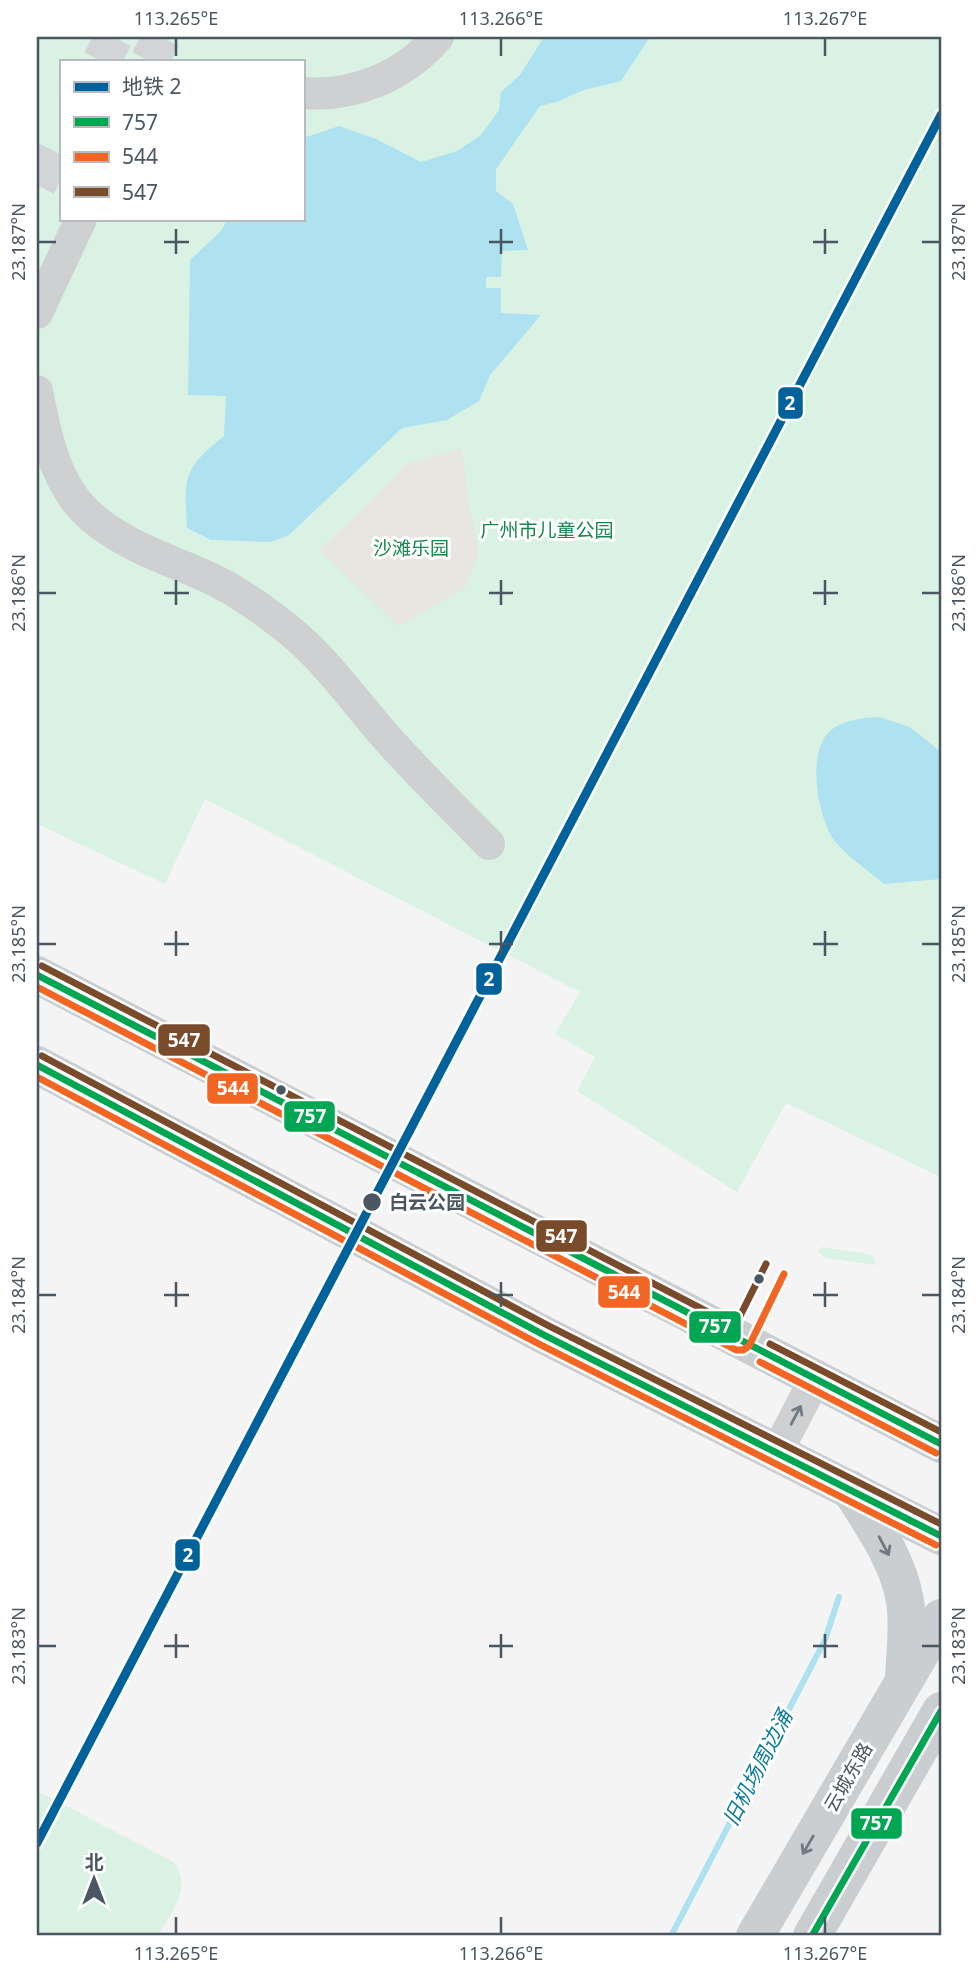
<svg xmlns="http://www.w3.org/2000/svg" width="978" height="1973" font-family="'Noto Sans','Noto Sans SC',sans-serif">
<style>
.green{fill:#d9f2e3;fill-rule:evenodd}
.sand{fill:#e7e6e1}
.water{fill:#aee2f0}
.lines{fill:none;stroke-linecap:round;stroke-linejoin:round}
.stream{stroke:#aee2f0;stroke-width:6}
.major-tunnel{stroke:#d2d4d7;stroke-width:38;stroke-dasharray:38 19;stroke-linecap:butt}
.minor{stroke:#ced0d2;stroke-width:32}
.major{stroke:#caced1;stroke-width:38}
.bus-1-casing{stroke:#fff;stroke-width:12}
.bus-2-casing{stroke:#fff;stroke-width:12}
.bus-3-casing{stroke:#fff;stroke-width:12}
.bus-1{stroke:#00a651;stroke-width:7}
.bus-2{stroke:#f26522;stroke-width:7}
.bus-3{stroke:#7a4b2a;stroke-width:7}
.metro-1-casing{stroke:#fff;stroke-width:14}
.metro-1{stroke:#00629b;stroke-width:9}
.oneway{stroke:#727b83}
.oneway2{stroke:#707a83}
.ticks{fill:none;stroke:#4a5661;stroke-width:2.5}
.bus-dot{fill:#4a5661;stroke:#fff;stroke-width:2.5}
.labels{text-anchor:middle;stroke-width:6;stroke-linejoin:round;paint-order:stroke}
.park-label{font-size:19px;fill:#17864f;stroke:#fff}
.stop-label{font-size:19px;font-weight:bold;fill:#4a5661;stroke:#fff;text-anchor:start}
.street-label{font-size:19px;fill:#4a5661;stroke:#fff}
.water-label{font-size:21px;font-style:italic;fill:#0c7c9b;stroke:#fff}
.line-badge{stroke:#fff;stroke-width:2.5}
.badge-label{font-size:19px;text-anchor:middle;font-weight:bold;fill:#fff}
.neatline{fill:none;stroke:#4a5661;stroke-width:2.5}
.ticks-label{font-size:18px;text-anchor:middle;fill:#4a5661}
</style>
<rect width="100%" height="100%" fill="#f4f4f4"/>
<g class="green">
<path d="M37,37H941V1177L786,1103L737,1192L577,1091L595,1057L555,1034L580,992L205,799L165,884L37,824ZM61,61H303V219H61Z"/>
<path d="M822,1247L869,1254L874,1258L876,1265L826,1258L817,1251Z"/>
<path d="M37,1791L174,1862C193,1888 171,1912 158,1936H37Z"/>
</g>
<path class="sand" d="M462,448L468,498L479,554L465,588L399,626L319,550L372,500L406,464Z"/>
<g class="water">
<path d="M544,37H650L621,81L584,90L556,102L540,106L496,169V191L513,204L528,250L502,251L501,277H486V288H501V313L541,315L490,375L479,401L447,420L402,428L288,536L269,542L211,540L187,528C184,477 183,469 224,436L226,396L188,395L190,260L221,231L228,219H303V138L339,126L376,139L421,162L457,151L481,135L499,110L501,92L520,75Z"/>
<path d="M879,717L910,727L941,752V879L884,884C871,873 839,850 832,837C818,813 807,757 828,733C841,720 862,718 879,717Z"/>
</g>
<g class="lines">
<path class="stream" d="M671,1936L825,1640L839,1597"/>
<g class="major-tunnel">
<path d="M101,61L114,37"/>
<path d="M149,61L162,37"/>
<path d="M37,185L61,138"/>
</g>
<g class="minor">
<path d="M303,93C355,97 404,76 438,37"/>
<path d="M37,313L81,219"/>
<path d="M37,391C45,432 54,478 83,509C119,546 173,560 218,582C239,593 258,606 276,620C325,655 356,705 396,748C426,781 458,812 489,844"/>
<path d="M777,1452L815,1379"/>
</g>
<g class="major">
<path d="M37,975L941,1444"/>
<path d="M37,1065L544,1335L941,1536"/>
<path d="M850,1489C872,1524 898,1559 905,1601C909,1626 905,1653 904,1678"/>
<path d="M755,1936L941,1618"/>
<path d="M812,1936L941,1711"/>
</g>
<defs>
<g id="bus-1">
<path d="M37,975L941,1444"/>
<path d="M37,1065L544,1335L941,1536"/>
<path d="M812,1936L941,1711"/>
</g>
<g id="bus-2">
<path d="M37,987L736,1350H743L749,1346L784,1274"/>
<path d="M37,1077L539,1344L936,1545"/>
<path d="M760,1362L936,1453"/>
</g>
<g id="bus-3">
<path d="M42,966L735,1326L766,1264"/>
<path d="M42,1056L549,1326L941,1524"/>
<path d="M770,1344L941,1432"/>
</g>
</defs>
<use href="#bus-1" class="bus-1-casing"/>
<use href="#bus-2" class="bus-2-casing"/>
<use href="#bus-3" class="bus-3-casing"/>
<use href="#bus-1" class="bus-1"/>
<use href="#bus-2" class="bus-2"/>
<use href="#bus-3" class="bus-3"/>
<defs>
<path id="metro-1" d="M37,1843L941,115"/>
</defs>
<use href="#metro-1" class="metro-1-casing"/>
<use href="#metro-1" class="metro-1"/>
</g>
<defs><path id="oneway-shaft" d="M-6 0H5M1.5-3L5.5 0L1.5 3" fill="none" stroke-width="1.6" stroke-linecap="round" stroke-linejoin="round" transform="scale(1.75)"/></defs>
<use class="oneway" href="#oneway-shaft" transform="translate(796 1415) rotate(-62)"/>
<g class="oneway2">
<use href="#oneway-shaft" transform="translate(884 1546) rotate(62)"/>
<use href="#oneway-shaft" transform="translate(808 1845) rotate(120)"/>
</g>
<path class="ticks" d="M176,38V56M501,38V56M825,38V56M176,229V254M501,229V254M825,229V254M38,242H56M164,242H189M489,242H513M813,242H838M922,242H940M176,580V605M501,580V605M825,580V605M38,593H56M164,593H189M489,593H513M813,593H838M922,593H940M176,931V956M501,931V956M825,931V956M38,944H56M164,944H189M489,944H513M813,944H838M922,944H940M176,1282V1307M501,1282V1307M825,1282V1307M38,1295H56M164,1295H189M489,1295H513M813,1295H838M922,1295H940M176,1634V1658M501,1634V1658M825,1634V1658M38,1646H56M164,1646H189M489,1646H513M813,1646H838M922,1646H940M176,1917V1934M501,1917V1934M825,1917V1934"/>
<g class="bus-dot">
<circle cx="281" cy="1090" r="6"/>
<circle cx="372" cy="1202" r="10"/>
<circle cx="759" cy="1279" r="6"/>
</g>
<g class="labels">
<g class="park-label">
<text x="547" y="537">广州市儿童公园</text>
<text x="411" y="555">沙滩乐园</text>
</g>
<g class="stop-label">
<text x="389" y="1209">白云公园</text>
</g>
<g class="street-label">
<text transform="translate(848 1777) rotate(-60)" y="7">云城东路</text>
</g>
<g class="water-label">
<text transform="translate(758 1768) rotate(-63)" y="7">旧机场周边涌</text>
</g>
</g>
<g class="line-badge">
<rect x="777" y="386" width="27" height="34" rx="7" fill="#00629b"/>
<rect x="475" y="962" width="28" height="34" rx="7" fill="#00629b"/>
<rect x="157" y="1023" width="54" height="34" rx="7" fill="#7a4b2a"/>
<rect x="206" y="1072" width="53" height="33" rx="7" fill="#f26522"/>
<rect x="283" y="1100" width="53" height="33" rx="7" fill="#00a651"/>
<rect x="535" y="1219" width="53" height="34" rx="7" fill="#7a4b2a"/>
<rect x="597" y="1275" width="54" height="34" rx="7" fill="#f26522"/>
<rect x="688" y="1310" width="54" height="34" rx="7" fill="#00a651"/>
<rect x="174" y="1538" width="27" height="34" rx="7" fill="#00629b"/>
<rect x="850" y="1807" width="53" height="33" rx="7" fill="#00a651"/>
</g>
<g class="badge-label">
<text x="790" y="410">2</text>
<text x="489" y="986">2</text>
<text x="184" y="1047">547</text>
<text x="233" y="1095">544</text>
<text x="310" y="1123">757</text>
<text x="561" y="1243">547</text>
<text x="624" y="1299">544</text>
<text x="715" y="1333">757</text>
<text x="188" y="1562">2</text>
<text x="876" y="1830">757</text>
</g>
<rect width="978" height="1973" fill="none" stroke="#ffffff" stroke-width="77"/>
<rect x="60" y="60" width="245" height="161" fill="#ffffff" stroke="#b7bbc0" stroke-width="2"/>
<rect x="74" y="82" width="35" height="10" fill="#00629b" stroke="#b7bbc0" stroke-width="2"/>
<text x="122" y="94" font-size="21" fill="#4a5661">地铁 2</text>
<rect x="74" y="117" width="35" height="10" fill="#00a651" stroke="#b7bbc0" stroke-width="2"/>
<text x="122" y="130" font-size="21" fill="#4a5661">757</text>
<rect x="74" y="152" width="35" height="10" fill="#f26522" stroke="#b7bbc0" stroke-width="2"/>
<text x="122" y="164" font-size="21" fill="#4a5661">544</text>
<rect x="74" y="187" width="35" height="10" fill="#7a4b2a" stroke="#b7bbc0" stroke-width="2"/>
<text x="122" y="200" font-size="21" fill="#4a5661">547</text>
<g transform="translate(94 1879)" stroke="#ffffff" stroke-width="5" paint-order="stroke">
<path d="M0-5L12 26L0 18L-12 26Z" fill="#4a5661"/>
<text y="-10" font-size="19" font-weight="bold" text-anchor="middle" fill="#4a5661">北</text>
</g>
<rect x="38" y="38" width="902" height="1896" class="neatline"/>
<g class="ticks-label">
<text x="176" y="25">113.265°E</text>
<text x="501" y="25">113.266°E</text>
<text x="825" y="25">113.267°E</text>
<text transform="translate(19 242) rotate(-90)" y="6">23.187°N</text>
<text transform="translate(959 242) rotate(-90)" y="6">23.187°N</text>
<text transform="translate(19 593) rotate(-90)" y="6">23.186°N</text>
<text transform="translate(959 593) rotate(-90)" y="6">23.186°N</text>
<text transform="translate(19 944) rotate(-90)" y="6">23.185°N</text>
<text transform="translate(959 944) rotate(-90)" y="6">23.185°N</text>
<text transform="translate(19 1295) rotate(-90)" y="6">23.184°N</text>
<text transform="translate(959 1295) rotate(-90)" y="6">23.184°N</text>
<text transform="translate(19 1646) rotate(-90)" y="6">23.183°N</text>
<text transform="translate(959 1646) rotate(-90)" y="6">23.183°N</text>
<text x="176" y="1960">113.265°E</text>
<text x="501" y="1960">113.266°E</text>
<text x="825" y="1960">113.267°E</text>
</g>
</svg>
